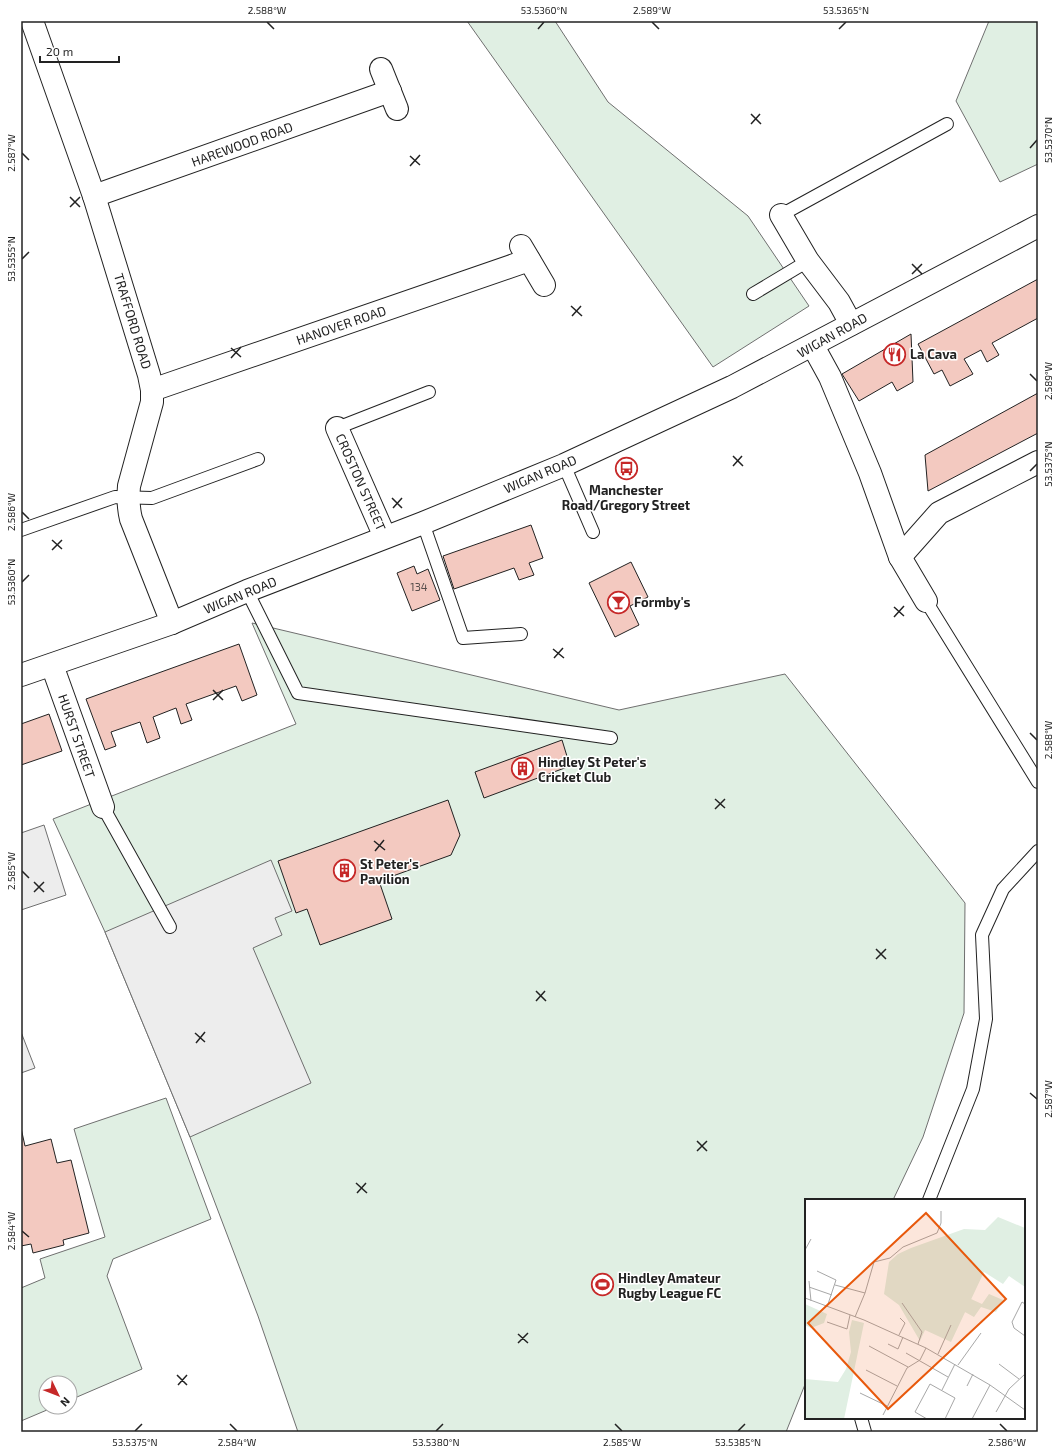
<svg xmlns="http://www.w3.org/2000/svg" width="1059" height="1453" font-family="'Exo 2',sans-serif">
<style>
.green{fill:#e0efe3;stroke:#6f6f6f}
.parking{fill:#ededed;stroke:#6f6f6f}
.building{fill:#f3c9c0;stroke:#222}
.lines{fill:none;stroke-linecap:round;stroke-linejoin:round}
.lane-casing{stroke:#222;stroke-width:14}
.street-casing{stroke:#222;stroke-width:24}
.highway-casing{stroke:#222;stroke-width:24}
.lane{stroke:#fff;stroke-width:12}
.street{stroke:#fff;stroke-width:22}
.highway{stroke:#fff;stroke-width:22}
.ticks{fill:none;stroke:#222;stroke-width:1.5}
.labels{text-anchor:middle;stroke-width:3;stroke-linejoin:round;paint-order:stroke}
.number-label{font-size:11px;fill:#564c4a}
.street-label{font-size:13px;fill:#222;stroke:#fff}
.poi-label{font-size:13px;font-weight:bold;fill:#222;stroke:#fff;text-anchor:start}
.inset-road{fill:none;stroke:#a7a7a7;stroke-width:1}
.view{fill:#e8590c;fill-opacity:0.15;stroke:#e8590c;stroke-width:2}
.inset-edge{fill:none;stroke:#222;stroke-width:2}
.neatline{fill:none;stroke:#222;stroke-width:1.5}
.ticks-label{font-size:10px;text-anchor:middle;fill:#222}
</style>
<rect width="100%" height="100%" fill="#fff"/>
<g class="green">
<path d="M467,21H555L608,102L748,216L809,306L713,367Z"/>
<path d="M989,21H1038V164L1000,182L956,101Z"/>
<path d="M252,623L619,710L785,674L965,903L964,1013L923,1137L893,1200H806V1382L786,1432H298L258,1316L190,1137L105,932L53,819L296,724Z"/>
<path d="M166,1098L211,1219L113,1259L107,1276L142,1369L70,1400V1383H46V1407H54L21,1421V1288L45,1278L40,1259L105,1237L74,1129Z"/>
</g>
<g class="parking">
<path d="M44,825L66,895L21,910V833Z"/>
<path d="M271,860L292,911L275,918L282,935L253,948L311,1083L190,1137L105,932Z"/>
<path d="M21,1032L35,1068L21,1073Z"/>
</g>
<g class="building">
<path d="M1038,279V318L992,343L999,355L987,362L981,350L964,359L973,374L950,386L942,370L934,374L918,344Z"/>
<path d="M911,334L913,382L897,391L892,382L859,401L842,374Z"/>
<path d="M1038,393V433L928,491L925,455Z"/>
<path d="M531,525L543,558L529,563L534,575L519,580L514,568L454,589L443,556Z"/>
<path d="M631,562L648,597L630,606L639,625L615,637L589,583Z"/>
<path d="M414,566L417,574L428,569L440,600L412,611L397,573Z"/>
<path d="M239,644L257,695L242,701L236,686L186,704L192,720L181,724L176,708L153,717L160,738L147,743L140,722L111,732L116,746L105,750L86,699Z"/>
<path d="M49,714L62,751L21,765V724Z"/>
<path d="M562,740L570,766L484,798L475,772Z"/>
<path d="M448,800L460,835L451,855L379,881L392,919L320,945L307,909L296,913L278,861Z"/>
<path d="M21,1128L25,1146L51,1139L57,1163L71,1160L89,1233L63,1240L64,1245L33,1253L31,1244L21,1246Z"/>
</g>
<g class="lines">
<defs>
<g id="lane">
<path d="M781,215L947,124"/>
<path d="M753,294L808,261"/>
<path d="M337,428L429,392"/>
<path d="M564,465L593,532"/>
<path d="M423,523L463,638L521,634"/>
<path d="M21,530L115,497L152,498L258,459"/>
<path d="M247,591L298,693L611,738"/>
<path d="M926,601L1038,782"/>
<path d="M103,807L170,927"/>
<path d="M929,1200L973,1089L986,1019L982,935L1003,889L1038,851"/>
<path d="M861,1418L865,1432"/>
</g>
<g id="street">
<path d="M32,21L94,196L149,375L152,390V402L129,486C128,498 128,507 131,519L172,623"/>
<path d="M381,69L397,109"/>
<path d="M94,196L390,91"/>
<path d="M781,215L808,261L839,302L851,324"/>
<path d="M521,246L544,285"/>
<path d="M813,346L830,377L870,473L900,557L926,601"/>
<path d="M152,390L529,260"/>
<path d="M337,428L385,537"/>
<path d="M900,557L939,513L1038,462"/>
<path d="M52,665L103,807"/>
</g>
<path id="highway" d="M21,675L172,623L247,591L423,523L564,465L732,387L1038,226"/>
</defs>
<use href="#lane" class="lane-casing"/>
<use href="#street" class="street-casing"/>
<use href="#highway" class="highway-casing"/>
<use href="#lane" class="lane"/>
<use href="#street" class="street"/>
<use href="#highway" class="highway"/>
</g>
<path class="ticks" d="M267,22L274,29M652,22L659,29M538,29L544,22M839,29L846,22M751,114L761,124M751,124L760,114M1030,148L1037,140M22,153L29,160M410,156L420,165M410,166L420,155M70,197L80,207M70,207L80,197M22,259L29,252M912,264L922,274M912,274L922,264M571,306L582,316M572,316L581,306M231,348L241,357M231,358L241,347M1030,374L1037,381M733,456L743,466M733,466L742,456M1030,471L1037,464M392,498L402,508M393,508L402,498M22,512L29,519M52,540L62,549M52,550L62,540M22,582L29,575M894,607L904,616M894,617L904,606M553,649L564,658M554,658L563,648M213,690L223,700M213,700L223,690M1030,733L1037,740M715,799L725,808M715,809L725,799M374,841L385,850M375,851L384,840M22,871L29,878M34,882L44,892M34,892L44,882M876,949L886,959M876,959L886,949M536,991L546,1001M536,1001L545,991M195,1033L205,1042M196,1043L205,1032M1030,1093L1037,1099M697,1141L707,1151M697,1151L707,1141M356,1183L367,1193M357,1193L366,1183M22,1231L29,1237M518,1334L528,1343M518,1343L528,1333M177,1375L187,1385M178,1385L187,1375M230,1424L237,1431M615,1424L622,1431M1000,1424L1007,1431M135,1431L142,1424M436,1431L443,1424M738,1431L745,1424"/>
<defs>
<symbol id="restaurant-ring" viewBox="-11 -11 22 22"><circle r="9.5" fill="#fff" stroke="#c62828" stroke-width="1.5"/><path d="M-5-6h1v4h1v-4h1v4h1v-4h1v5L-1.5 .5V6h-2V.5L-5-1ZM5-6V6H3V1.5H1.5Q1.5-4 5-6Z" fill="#c62828"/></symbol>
<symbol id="bus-ring" viewBox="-11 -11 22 22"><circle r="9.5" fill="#fff" stroke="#c62828" stroke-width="1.5"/><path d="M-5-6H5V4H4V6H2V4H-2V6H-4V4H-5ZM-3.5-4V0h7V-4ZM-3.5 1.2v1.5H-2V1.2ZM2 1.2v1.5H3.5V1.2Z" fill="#c62828"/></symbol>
<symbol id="bar-ring" viewBox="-11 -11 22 22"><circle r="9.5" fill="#fff" stroke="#c62828" stroke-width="1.5"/><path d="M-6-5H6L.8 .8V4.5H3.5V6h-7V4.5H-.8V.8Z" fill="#c62828"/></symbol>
<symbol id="building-ring" viewBox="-11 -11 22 22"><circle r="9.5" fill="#fff" stroke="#c62828" stroke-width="1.5"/><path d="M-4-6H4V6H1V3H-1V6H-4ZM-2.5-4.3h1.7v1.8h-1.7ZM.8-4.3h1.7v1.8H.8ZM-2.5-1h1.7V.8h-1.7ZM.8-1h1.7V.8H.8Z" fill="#c62828"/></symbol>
<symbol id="stadium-ring" viewBox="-11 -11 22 22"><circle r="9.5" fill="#fff" stroke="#c62828" stroke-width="1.5"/><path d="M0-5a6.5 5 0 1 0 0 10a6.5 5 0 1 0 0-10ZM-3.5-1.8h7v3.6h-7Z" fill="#c62828"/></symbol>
</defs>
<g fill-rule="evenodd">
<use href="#restaurant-ring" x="882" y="342" width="25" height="25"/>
<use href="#bus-ring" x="614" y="456" width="25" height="25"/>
<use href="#bar-ring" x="606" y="590" width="25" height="25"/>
<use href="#building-ring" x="510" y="756" width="25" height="25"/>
<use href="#building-ring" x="332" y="858" width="25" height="25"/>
<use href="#stadium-ring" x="590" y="1272" width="25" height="25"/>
</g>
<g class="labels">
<g class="number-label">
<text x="419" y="591">134</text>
</g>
<g class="street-label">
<text transform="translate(242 144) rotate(-20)" y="5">HAREWOOD ROAD</text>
<text transform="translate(133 321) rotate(73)" y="5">TRAFFORD ROAD</text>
<text transform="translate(341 325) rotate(-19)" y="5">HANOVER ROAD</text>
<text transform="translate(832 335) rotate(-29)" y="5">WIGAN ROAD</text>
<text transform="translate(540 474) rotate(-23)" y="5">WIGAN ROAD</text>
<text transform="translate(361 482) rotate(66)" y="5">CROSTON STREET</text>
<text transform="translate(240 595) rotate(-22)" y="5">WIGAN ROAD</text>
<text transform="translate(77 736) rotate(71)" y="5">HURST STREET</text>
</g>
<g class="poi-label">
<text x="910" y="359">La Cava</text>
<text x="626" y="495" text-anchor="middle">Manchester<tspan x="626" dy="15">Road/Gregory Street</tspan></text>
<text x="634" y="607">Formby's</text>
<text x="538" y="767">Hindley St Peter's<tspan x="538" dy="15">Cricket Club</tspan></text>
<text x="360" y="869">St Peter's<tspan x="360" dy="15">Pavilion</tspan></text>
<text x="618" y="1283">Hindley Amateur<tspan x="618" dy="15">Rugby League FC</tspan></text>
</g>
</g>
<g transform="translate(805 1199)">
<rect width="220" height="220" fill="#fff"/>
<path d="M193,18L220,29V88L204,77L198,85L179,73L146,143L120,131L115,142L94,106L79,95L84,63L93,55L106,49L159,30L180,31ZM184,95L198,101L191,113L176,108L169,118L160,113L166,100L177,105ZM0,105L22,115L19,124L6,129L0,126ZM47,121L59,124L39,220H0V180L33,183L41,170L46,153L44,133Z" fill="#e0efe3"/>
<path class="inset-road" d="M0,51L6,40M12,72L31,81L22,108M4,82L6,102M30,86L60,94M4,88L27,96M0,99L59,121L121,149L185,186L220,211M97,104L117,133L113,145M220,105L217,103L207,123L209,129L220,137M50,118L60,94L69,63L85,59L98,48L132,34L136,24V12M22,123L42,130L45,116M94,136L100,124L95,119M83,145L93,150L98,138M64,147L103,168M101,154L143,178M133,155L146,126M194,165L214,180M153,166L176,134M61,171L92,187M162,187L168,175M137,191L150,165M55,194L82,207M191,213L204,190L220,175M78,216L102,169L115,161L121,149M122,220L110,213L125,185L150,199L140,220M167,220L185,186"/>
<path class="view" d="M121,14L201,100L83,210L3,124Z"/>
<rect width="220" height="220" class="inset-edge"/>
</g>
<rect width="1059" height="1453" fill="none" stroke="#ffffff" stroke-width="44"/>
<g transform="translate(58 1395) rotate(133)"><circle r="19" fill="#ffffff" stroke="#a7a7a7"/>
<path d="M0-3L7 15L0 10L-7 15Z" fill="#c62828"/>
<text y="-6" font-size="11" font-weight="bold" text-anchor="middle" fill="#222222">N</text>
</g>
<path d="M40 56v6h79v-6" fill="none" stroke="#222222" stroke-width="2"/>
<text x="46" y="56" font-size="12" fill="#222222" stroke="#ffffff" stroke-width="3" paint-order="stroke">20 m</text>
<rect x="22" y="22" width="1015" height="1409" class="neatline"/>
<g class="ticks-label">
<text x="267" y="14">2.588°W</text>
<text x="544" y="14">53.5360°N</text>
<text x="652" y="14">2.589°W</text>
<text x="846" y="14">53.5365°N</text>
<text transform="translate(1048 140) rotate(-90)" y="4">53.5370°N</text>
<text transform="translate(11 153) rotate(-90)" y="4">2.587°W</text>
<text transform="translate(11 259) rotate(-90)" y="4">53.5355°N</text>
<text transform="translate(1048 381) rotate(-90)" y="4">2.589°W</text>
<text transform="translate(1048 464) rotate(-90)" y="4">53.5375°N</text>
<text transform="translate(11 512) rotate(-90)" y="4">2.586°W</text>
<text transform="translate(11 582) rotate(-90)" y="4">53.5360°N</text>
<text transform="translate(1048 740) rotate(-90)" y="4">2.588°W</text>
<text transform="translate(11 871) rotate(-90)" y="4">2.585°W</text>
<text transform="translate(1048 1099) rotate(-90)" y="4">2.587°W</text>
<text transform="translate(11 1231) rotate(-90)" y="4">2.584°W</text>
<text x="135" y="1446">53.5375°N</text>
<text x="237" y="1446">2.584°W</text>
<text x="436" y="1446">53.5380°N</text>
<text x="622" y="1446">2.585°W</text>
<text x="738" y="1446">53.5385°N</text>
<text x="1007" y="1446">2.586°W</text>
</g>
</svg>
